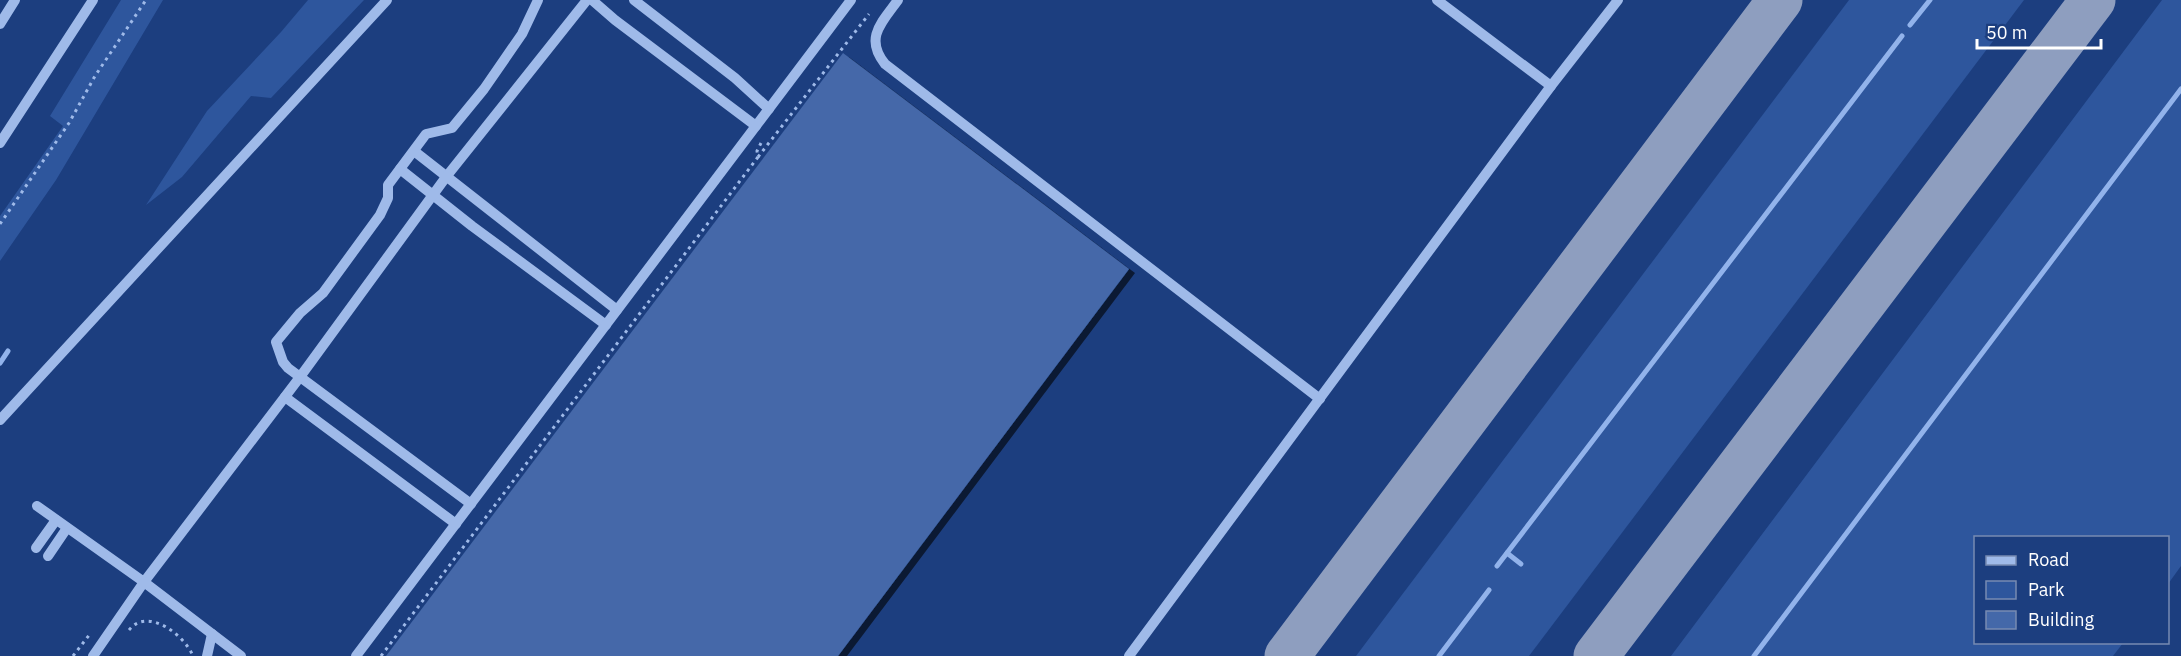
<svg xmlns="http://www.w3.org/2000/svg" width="2181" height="656" font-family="'IBM Plex Sans',sans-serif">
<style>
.green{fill:#2e569d}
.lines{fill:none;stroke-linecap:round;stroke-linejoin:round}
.stream{stroke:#92b3eb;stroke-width:5}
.taxiway{stroke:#8e9ebf;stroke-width:45}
.building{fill:#4468a9;filter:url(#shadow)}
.path{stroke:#9fbae9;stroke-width:3;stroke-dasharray:3 4.5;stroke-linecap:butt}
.minor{stroke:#9fbae9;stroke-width:10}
</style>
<defs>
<filter id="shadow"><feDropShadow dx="6" dy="4" stdDeviation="0" flood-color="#0009"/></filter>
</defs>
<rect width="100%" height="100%" fill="#1c3e7f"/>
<g class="green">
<path d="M121,0H163L56,180L0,261V216L63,126L50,116Z"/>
<path d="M308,0H364L271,98L251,96L182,177L146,205L207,111L281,32Z"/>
<path d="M1849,0H2024L1529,656H1356Z"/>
<path d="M2162,0H2181V566L2168,584V538H1976V642L2123,643L2113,656H1671Z"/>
</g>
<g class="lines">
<g class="stream">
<path d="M1910,25L1930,0"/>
<path d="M0,363L8,351"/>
<path d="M1507,553L1521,564"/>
<path d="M1497,566L1902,36"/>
<path d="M1439,656L1489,590"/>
<path d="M1754,656L2181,89"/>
</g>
<g class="taxiway">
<path d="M1287,656L1780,0"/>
<path d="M1596,656L2093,0"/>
</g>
</g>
<path class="building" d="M843,53L1129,269L838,656H386Z"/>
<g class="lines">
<g class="path">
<path d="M758,157L869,14"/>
<path d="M0,224L69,123L95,76L146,0"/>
<path d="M129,630C148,606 185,636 193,656"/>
<path d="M73,656L90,634"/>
<path d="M381,656L758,157L757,151L761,143"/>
</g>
<g class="minor">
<path d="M592,0L615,20L756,126"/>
<path d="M634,0L735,78L769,109"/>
<path d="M898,0C882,22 864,38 885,64L1320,399"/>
<path d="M1437,0L1551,86"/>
<path d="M0,24L15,0"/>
<path d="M0,143L93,0"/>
<path d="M414,151L617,310"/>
<path d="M400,169L472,226L606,325"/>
<path d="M285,397L456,524"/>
<path d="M0,420L387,0"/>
<path d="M471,504L288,368L283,362L276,342L300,313L323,293L380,215L388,198V185L426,134L452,128L484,89L522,34L538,0"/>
<path d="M37,506L144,582L300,377L446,177L587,0"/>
<path d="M36,548L56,520"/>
<path d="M48,556L67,528"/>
<path d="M93,656L144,582L241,656"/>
<path d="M207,656L212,634"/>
<path d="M356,656L851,0"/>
<path d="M1129,656L1551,86L1618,0"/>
</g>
</g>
<rect x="1974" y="536" width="195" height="108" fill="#1c3e7f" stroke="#778bb2" stroke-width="1.5"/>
<rect x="1986" y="556" width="30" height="9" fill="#9fbae9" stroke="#778bb2" stroke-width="1.5"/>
<text x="2028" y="566" font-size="18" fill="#ffffff">Road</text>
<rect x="1986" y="581" width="30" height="18" fill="#2e569d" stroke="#778bb2" stroke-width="1.5"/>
<text x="2028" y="596" font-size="18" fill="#ffffff">Park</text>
<rect x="1986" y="611" width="30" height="18" fill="#4468a9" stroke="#778bb2" stroke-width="1.5"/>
<text x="2028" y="626" font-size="18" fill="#ffffff">Building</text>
<path d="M1977 39v9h124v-9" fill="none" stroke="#ffffff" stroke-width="3"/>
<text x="1986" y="39" font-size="18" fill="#ffffff" stroke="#1c3e7f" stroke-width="4.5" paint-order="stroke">50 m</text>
</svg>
